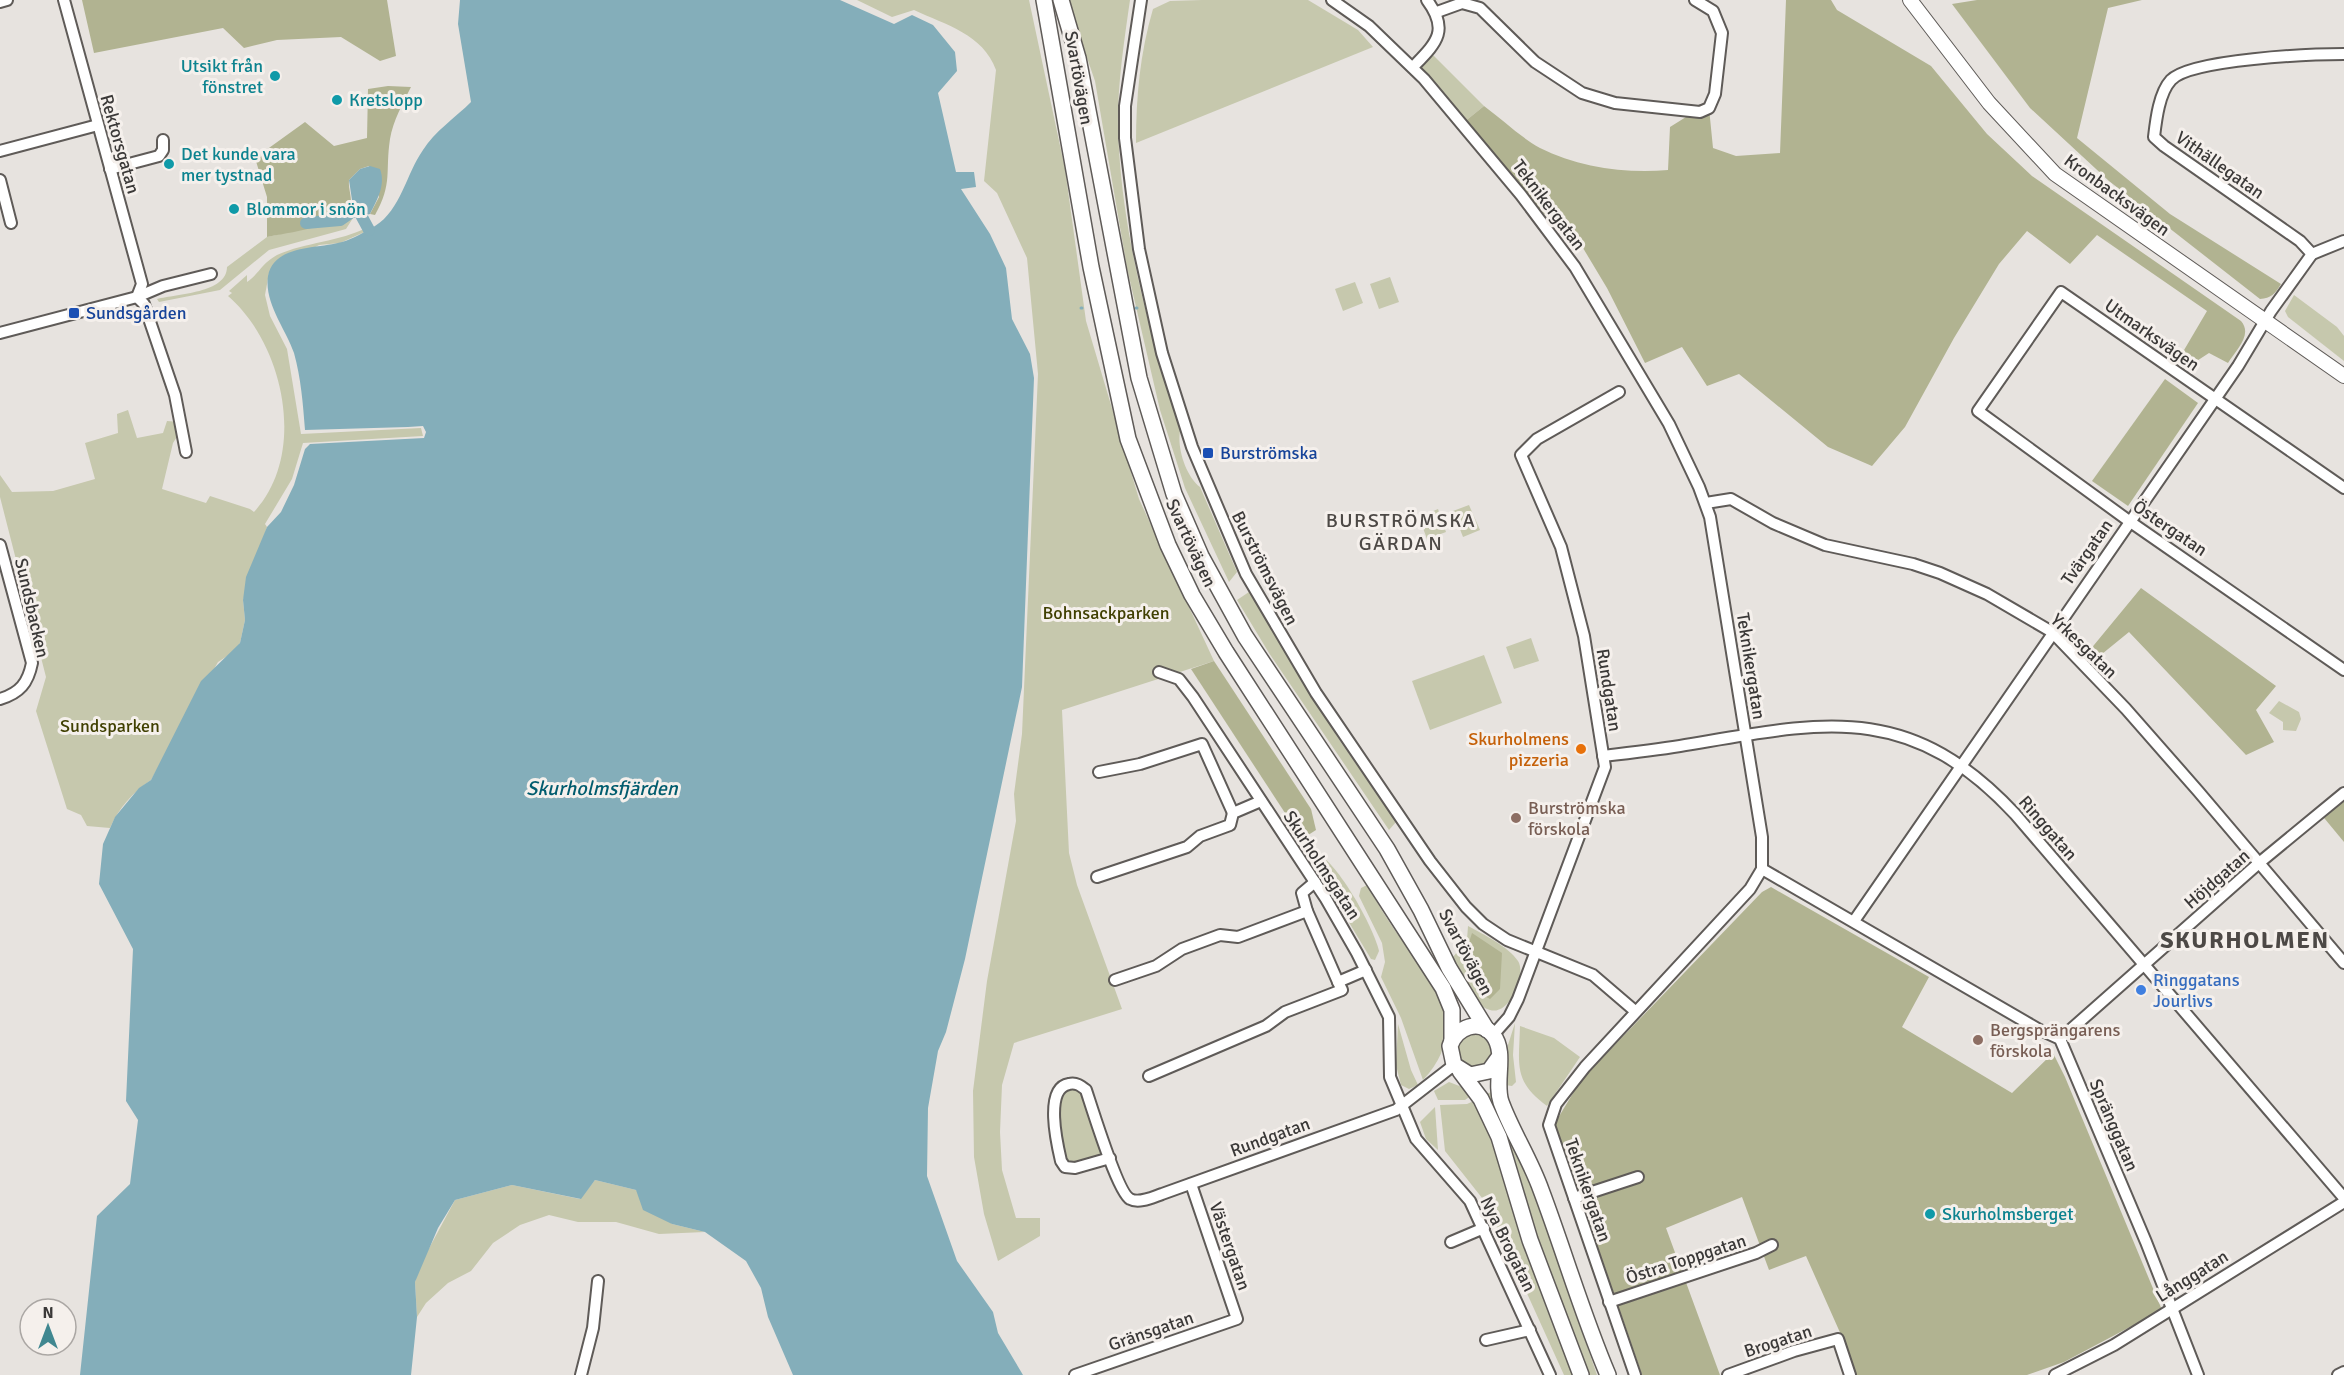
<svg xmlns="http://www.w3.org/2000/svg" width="2344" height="1375" font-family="Signika,sans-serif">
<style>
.green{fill:#c6c8ad}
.forest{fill:#b1b391}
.water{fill:#84aeba}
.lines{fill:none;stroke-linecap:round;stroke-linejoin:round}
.stream{stroke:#84aeba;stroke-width:3}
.canal{stroke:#84aeba;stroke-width:12}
.minor-casing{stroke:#5f5b58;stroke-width:14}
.tertiary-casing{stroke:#5f5b58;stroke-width:16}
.secondary-casing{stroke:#5f5b58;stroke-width:18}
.minor{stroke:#fff;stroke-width:10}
.tertiary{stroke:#fff;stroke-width:14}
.secondary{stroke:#fff;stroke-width:15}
.culture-dot{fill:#0f9aa8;stroke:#f5f0ec;stroke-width:2}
.transit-dot{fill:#1a4fb4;stroke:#f5f0ec;stroke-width:2}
.food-dot{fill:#e8710a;stroke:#f5f0ec;stroke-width:2}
.education-dot{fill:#8d6e63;stroke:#f5f0ec;stroke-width:2}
.shop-dot{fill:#3f7fe0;stroke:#f5f0ec;stroke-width:2}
.labels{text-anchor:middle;stroke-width:6;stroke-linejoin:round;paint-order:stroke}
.culture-label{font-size:18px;fill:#0d838f;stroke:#f5f0ec;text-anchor:start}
.street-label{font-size:18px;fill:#3b3938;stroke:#f5f0ec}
.transit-label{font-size:18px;fill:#164399;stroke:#f5f0ec;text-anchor:start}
.park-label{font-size:18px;fill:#404002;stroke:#f5f0ec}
.food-label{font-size:18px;fill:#c56008;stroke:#f5f0ec;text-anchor:end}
.education-label{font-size:18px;fill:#785e54;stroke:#f5f0ec;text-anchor:start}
.shop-label{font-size:18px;fill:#366cbe;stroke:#f5f0ec;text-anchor:start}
.neighbourhood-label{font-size:20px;letter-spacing:1.5px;fill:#4d4946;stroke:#f5f0ec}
.water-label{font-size:20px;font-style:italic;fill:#015c6e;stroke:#f5f0ec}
.district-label{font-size:24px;font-weight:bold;letter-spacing:1.5px;fill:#4d4946;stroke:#f5f0ec}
</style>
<rect width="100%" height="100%" fill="#e7e3df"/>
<g class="green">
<path d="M857,0H1029L1065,169L1086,321L1139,499L1214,661L1062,710L1069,853L1077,885L1122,1009L1014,1043L1002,1085L1000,1132L1002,1170L1016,1218H1040V1236L998,1261L984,1214L974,1157L973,1091L987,981L1016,821L1014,794L1022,734L1038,374L1027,258L997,193L984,181L996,70C983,34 946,25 914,10L892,17Z"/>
<path d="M1067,0H1130C1123,49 1115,100 1119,150C1125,246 1152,340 1180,431C1177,449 1186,476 1200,487L1237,572L1229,582L1185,488L1160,410L1127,268L1095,81Z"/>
<path d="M1202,0H1308L1358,30L1373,47L1136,143C1136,97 1140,53 1153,9L1170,1Z"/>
<path d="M1429,51L1484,106L1463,123L1413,67Z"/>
<path d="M349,211L353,218L346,229L269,250L220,290L159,302L157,299C177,294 227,293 227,267L267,237L338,221Z"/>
<path d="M368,227L369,230L340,243L319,245L269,273L265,295L270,316L287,349L301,434L421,428L423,436L303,443L292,479L265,524L267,527L243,600L245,620L240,643L235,651L218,662L151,780C134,791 118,809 110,828L87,826L81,815L67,809L36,711L46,677L0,497V475L12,492L53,491L95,479L85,443L118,433L117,414L128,410L137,438L163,433L167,421L180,422V432L173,443L162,489L206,503L210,496L250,509L254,512C308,454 284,344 228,296L232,293L229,291L247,275V282C258,275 262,263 277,255C306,242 339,242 368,227Z"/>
<path d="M1390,277L1399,302L1379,309L1370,284Z"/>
<path d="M1355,282L1363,303L1343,311L1335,289Z"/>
<path d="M2294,295L2337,327L2344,336V361L2288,317L2285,311Z"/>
<path d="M1469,505L1480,530L1463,537L1453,511Z"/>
<path d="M1438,509L1446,532L1427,539L1419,517Z"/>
<path d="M1249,592L1338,738L1396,822L1389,830L1269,653L1237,600Z"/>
<path d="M1531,638L1539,661L1514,669L1506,647Z"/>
<path d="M1484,655L1502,703L1430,730L1412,681Z"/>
<path d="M2279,701L2299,712L2301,719L2296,731L2283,730V722L2269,713Z"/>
<path d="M1312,850C1336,858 1373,926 1379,951L1375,960L1371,959L1308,854Z"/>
<path d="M1367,885C1376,900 1384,915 1394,929C1427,976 1475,1025 1423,1080L1401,1018L1381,977L1385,962L1382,943L1359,896L1361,888Z"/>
<path d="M1468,926C1483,934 1509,947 1518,961C1527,975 1509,1016 1490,1010C1471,1005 1461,973 1453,957L1467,940Z"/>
<path d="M1515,1023L1513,1055L1516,1082L1512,1086L1505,1085L1507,1048Z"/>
<path d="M1398,1024L1411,1070L1418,1085L1409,1089L1401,1085L1396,1065Z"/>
<path d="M1520,1026L1554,1038L1580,1057L1547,1106C1513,1081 1519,1065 1520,1026Z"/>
<circle cx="1475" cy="1051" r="17"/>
<path d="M1449,1082L1462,1087L1472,1095L1465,1100H1438L1434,1091Z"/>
<path d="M1080,1085L1110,1158L1065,1165L1059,1149L1056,1093Z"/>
<path d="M1493,1091L1530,1181L1597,1375H1589L1485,1095Z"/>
<path d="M1476,1100L1490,1132L1546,1307L1573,1375H1564L1486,1203L1445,1151L1440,1105L1467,1104Z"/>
<path d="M1435,1107L1438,1150L1426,1139L1420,1122Z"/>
<path d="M595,1180L636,1190L672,1224L705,1232L659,1234L616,1222H578L549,1215L520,1225L493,1243L471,1271L448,1283L426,1303L417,1317L415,1282L419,1267L455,1200L512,1185L580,1199Z"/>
</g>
<g class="forest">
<path d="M82,0H387L396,56L380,61L341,37L277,40L244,48L223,28L94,53Z"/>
<path d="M1786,0H1831L1837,10L1931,66L1987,134L2032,176L2241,321C2253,335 2236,350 2228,363L2209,353L2186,368L2177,362L2207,311L2097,235L2070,264L2027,231L1999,264L1954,338L1905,427L1872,466L1828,447L1739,374L1707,386L1682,347L1645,363L1607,288L1583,248L1562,234L1463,123L1484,106C1502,119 1520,137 1540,148C1578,167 1626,174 1668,170L1670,127L1694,112L1709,108L1713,148L1736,156L1780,153Z"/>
<path d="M1977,0H2142L2108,8L2077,138L2170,214L2281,284C2275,294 2271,298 2260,299L2109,181L2030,108L1952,4Z"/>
<path d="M388,86L411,87C403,103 393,121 390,139C385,172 393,183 375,215L370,214L379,197L369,166L360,169L349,180C348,190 353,198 350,208C344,226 285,233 267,237V197L255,158L305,122L334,146L367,138L368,89Z"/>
<path d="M2165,379L2198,403L2128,506L2092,481Z"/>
<path d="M2141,588L2276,686L2256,710L2274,742L2246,755L2129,632L2086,667L2080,662Z"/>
<path d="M1214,661L1311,809L1316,830L1302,839L1191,669Z"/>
<path d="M2344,791V842L2320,813Z"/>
<path d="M1771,887L1929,977L1902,1027L2012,1093L2053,1053L2065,1077L2162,1310L2064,1362L2027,1375H1854L1842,1337L1806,1256L1769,1270L1742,1197L1666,1228L1720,1375H1642L1555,1123L1581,1080L1762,892Z"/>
<path d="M1472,933L1502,953L1500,989L1490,999L1479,993L1476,984L1479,980L1465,955Z"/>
</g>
<g class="water">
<path d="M460,0H840L894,24L912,15L933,25L955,52L957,71L938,93L956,172H974L976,187L961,189L990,234L1006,268L1012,319L1030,354L1034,378L1022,687L965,959L946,1032L938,1051L928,1108L927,1176L957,1261L993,1312L998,1333L1023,1375H793L768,1317L761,1288L746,1261L705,1232L672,1224L643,1210L636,1190L595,1180L581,1199L512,1185L455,1200L438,1228L415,1282L417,1317L411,1375H80L97,1216L130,1184L138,1120L126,1101L133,949L99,884L103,844L115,817L139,788L151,780L201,681L240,643L245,620L243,600L246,577L267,527L281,512L294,485L305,449L310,444L424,438L426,432L423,426L408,427L305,430C303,404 301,378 294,353C286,329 264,303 268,276C274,244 319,249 342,242C353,239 364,232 375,226C401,210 406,174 423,150C434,132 456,117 471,102L458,24Z"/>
<path d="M370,166L380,169C386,185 377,200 370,214L353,218L349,211L352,200L349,180L360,169Z"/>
</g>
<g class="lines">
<g class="stream">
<path d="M1081,308H1082"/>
<path d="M1136,308H1137"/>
</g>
<g class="canal">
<path d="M362,217L369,230"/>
<path d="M306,223L340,220L350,213"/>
</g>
<defs>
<g id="minor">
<path d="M64,0L142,284L137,297"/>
<path d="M1141,0L1125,106V138L1139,249L1162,353L1192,447L1246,574L1316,693L1430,861L1466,907L1483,924L1507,940L1593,975L1635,1011"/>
<path d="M1332,0L1369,26L1424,79L1521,195L1575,267L1669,424L1699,487L1710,517L1762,837V869L1750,889L1585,1067L1556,1104L1549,1125L1635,1375"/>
<path d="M0,2L7,0"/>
<path d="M1437,12L1462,3L1480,8L1535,62L1582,93L1615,103L1700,112L1709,108L1715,94L1722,33L1713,11L1695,0"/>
<path d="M1413,67C1436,43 1450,31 1427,0"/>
<path d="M0,151L98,125"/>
<path d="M110,169L159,156L163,150V140"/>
<path d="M0,180L11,223"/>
<path d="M2312,254L2300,241L2164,146L2154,137C2156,120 2159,93 2171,80C2191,59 2313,54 2344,54"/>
<path d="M137,297L144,304L175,395L186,452"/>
<path d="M0,333L137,297L163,286L211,274"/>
<path d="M2344,488L2061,292L1978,411L2129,521L2344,670"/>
<path d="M1706,503L1731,499L1773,523L1825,545L1913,564L1940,573L1987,594L2052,632L2126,709L2198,791L2344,963"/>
<path d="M0,545L32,663C28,683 20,693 0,699"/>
<path d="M1159,672L1179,679L1193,697L1326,899L1357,953L1389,1017L1390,1077L1416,1139L1470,1201L1550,1375"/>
<path d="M1603,756C1629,753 1655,750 1680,746C1819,723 1907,698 2015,814L2344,1198"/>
<path d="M1099,772L1140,764L1202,744L1233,813"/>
<path d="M1762,869L2038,1029L2060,1039L2146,1242L2198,1375"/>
<path d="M1097,877L1187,847L1200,836L1230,825L1233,813L1261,801"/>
<path d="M1307,911L1338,982L1366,970"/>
<path d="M1854,921L2238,366L2271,311L2312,254L2344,241"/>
<path d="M1115,980L1156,966L1182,949L1220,935L1238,937L1307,911L1302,893L1315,882"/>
<path d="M1493,1035L1509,1017L1518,999L1605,767L1584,636L1561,547L1521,455L1537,439L1619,392"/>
<path d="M2060,1039L2259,863L2344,793"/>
<path d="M1149,1076L1266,1026L1285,1012L1342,990L1338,982"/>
<path d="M1110,1158L1075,1168L1065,1167L1061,1161C1057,1144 1044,1088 1069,1084C1076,1082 1081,1086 1086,1090C1092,1108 1118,1193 1130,1199C1139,1204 1153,1197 1162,1194L1396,1110L1454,1065"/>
<path d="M1574,1198L1638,1177"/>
<path d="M1451,1242L1484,1228"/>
<path d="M1609,1302L1756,1253L1772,1245"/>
<path d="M1486,1340L1530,1330"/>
<path d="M581,1375L593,1328L598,1281"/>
<path d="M1075,1375L1237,1319L1191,1184"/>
<path d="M1728,1375L1794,1351L1838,1339L1850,1375"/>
<path d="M2055,1375L2114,1345L2344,1202"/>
<path d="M2338,1375L2344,1372"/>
</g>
<path id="tertiary" d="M1910,0L1989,103L2055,174L2344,376"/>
<g id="secondary">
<path d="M1044,0L1091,267L1128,439L1168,545L1192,595L1226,652L1443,988L1452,1010V1040"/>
<path d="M1061,0L1078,58L1139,378L1174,494L1201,556L1245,636L1387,849L1421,910L1449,968L1487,1030"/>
<path d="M1499,1057L1489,1071L1470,1075L1454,1065L1450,1046C1456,1027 1480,1018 1493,1035C1507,1052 1494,1082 1501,1102C1512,1132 1530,1159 1541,1190C1564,1251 1582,1314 1608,1375"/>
<path d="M1460,1071L1481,1099L1499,1137L1530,1240L1581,1375"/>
</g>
</defs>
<use href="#minor" class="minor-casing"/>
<use href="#tertiary" class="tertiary-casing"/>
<use href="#secondary" class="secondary-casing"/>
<use href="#minor" class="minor"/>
<use href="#tertiary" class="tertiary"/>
<use href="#secondary" class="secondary"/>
</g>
<g class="culture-dot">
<circle cx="275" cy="76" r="6"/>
<circle cx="337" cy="100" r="6"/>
<circle cx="169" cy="164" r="6"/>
<circle cx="234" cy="209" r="6"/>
<circle cx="1930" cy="1214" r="6"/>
</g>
<g class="transit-dot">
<rect x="68" y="307" width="12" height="12" rx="3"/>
<rect x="1202" y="447" width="12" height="12" rx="3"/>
</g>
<circle class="food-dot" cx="1581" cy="749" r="6"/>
<g class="education-dot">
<circle cx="1516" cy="818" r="6"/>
<circle cx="1978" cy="1040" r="6"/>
</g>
<circle class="shop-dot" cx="2141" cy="990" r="6"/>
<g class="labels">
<g class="culture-label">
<text x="263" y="72" text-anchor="end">Utsikt från<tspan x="263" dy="21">fönstret</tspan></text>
<text x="349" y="106">Kretslopp</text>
<text x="181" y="160">Det kunde vara<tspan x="181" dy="21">mer tystnad</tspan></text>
<text x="246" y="215">Blommor i snön</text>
<text x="1942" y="1220">Skurholmsberget</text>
</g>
<g class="street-label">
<text transform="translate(1079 78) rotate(80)" y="6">Svartövägen</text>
<text transform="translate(120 144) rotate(74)" y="6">Rektorsgatan</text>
<text transform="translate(2220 165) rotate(35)" y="6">Vithällegatan</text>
<text transform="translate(2117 195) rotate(36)" y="6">Kronbacksvägen</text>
<text transform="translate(1549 205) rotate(53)" y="6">Teknikergatan</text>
<text transform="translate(2152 335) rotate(35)" y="6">Utmarksvägen</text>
<text transform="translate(2170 528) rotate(34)" y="6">Östergatan</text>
<text transform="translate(1191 543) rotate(65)" y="6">Svartövägen</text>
<text transform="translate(2087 552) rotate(-55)" y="6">Tvärgatan</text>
<text transform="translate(1265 568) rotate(63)" y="6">Burströmsvägen</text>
<text transform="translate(32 608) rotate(77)" y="6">Sundsbacken</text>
<text transform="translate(2084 646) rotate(44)" y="6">Yrkesgatan</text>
<text transform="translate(1751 666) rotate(81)" y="6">Teknikergatan</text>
<text transform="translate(1609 690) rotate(81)" y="6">Rundgatan</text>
<text transform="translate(2048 828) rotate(49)" y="6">Ringgatan</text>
<text transform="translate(1322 865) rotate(57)" y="6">Skurholmsgatan</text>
<text transform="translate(2217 879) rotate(-41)" y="6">Höjdgatan</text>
<text transform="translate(1466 952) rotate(62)" y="6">Svartövägen</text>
<text transform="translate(2114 1125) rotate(67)" y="6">Spränggatan</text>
<text transform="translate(1270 1137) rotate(-20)" y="6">Rundgatan</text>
<text transform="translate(1588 1190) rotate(71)" y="6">Teknikergatan</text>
<text transform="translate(1508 1244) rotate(64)" y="6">Nya Brogatan</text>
<text transform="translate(1230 1246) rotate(71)" y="6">Västergatan</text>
<text transform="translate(1686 1259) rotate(-18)" y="6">Östra Toppgatan</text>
<text transform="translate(2192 1276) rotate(-32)" y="6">Långgatan</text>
<text transform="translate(1151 1331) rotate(-19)" y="6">Gränsgatan</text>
<text transform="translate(1778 1341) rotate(-18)" y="6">Brogatan</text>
</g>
<g class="transit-label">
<text x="86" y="319">Sundsgården</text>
<text x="1220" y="459">Burströmska</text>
</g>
<g class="park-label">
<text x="1106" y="619">Bohnsackparken</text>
<text x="110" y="732">Sundsparken</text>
</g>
<g class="food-label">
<text x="1569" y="745">Skurholmens<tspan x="1569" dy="21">pizzeria</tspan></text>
</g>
<g class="education-label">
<text x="1528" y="814">Burströmska<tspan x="1528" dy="21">förskola</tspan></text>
<text x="1990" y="1036">Bergsprängarens<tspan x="1990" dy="21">förskola</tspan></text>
</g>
<g class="shop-label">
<text x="2153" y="986">Ringgatans<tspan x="2153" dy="21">Jourlivs</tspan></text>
</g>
<g class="neighbourhood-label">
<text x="1401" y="527">BURSTRÖMSKA<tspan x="1401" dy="23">GÄRDAN</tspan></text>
</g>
<g class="water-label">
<text x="602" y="795">Skurholmsfjärden</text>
</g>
<g class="district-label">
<text x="2245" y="948">SKURHOLMEN</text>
</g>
</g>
<g transform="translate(48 1327)"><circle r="28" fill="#f5f0ec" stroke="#aba7a4" stroke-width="1.5"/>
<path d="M0-4.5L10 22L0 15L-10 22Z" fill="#408790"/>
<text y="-9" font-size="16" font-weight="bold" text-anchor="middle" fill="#3b3938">N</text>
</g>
</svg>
